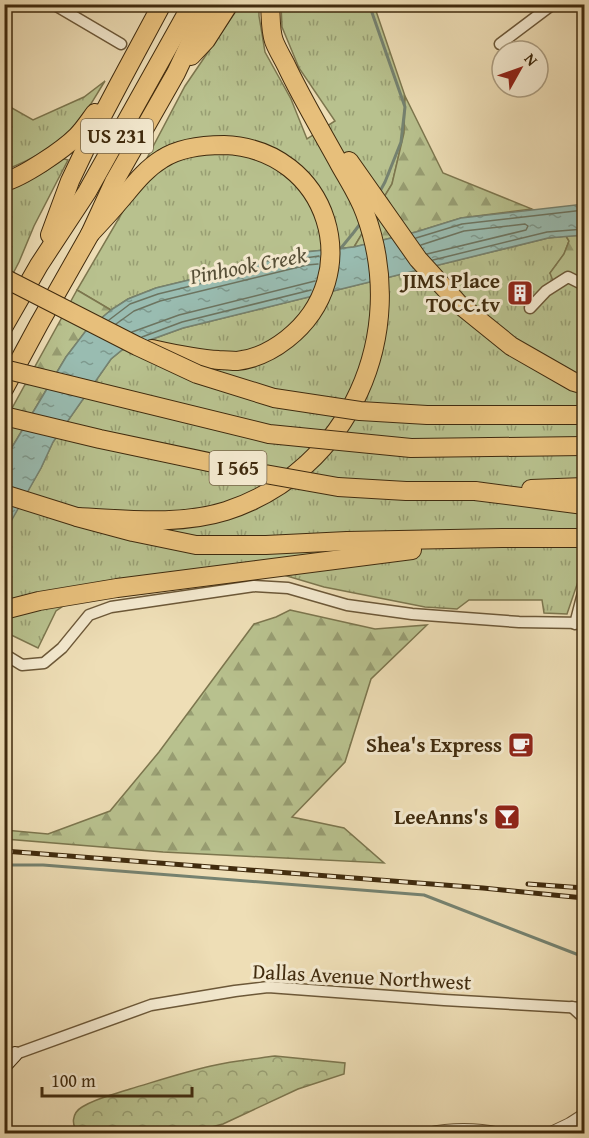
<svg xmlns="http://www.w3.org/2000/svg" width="589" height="1138" font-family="'Gentium Book Plus',serif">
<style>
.grass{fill:url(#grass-tufts);stroke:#7c764e;stroke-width:1.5}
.forest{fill:url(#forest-firs);stroke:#7c764e;stroke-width:1.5}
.park{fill:url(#park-crowns);stroke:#7c764e;stroke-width:1.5}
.water{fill:url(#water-ripples);stroke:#758270;stroke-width:1.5}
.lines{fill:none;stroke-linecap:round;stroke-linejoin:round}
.shore{stroke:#6c7460;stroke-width:1.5}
.stream{stroke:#758270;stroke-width:3}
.minor-casing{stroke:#6c5838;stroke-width:13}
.tertiary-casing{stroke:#6c5838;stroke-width:14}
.secondary-casing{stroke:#402b0e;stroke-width:16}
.motorway-casing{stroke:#402b0e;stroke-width:20}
.minor{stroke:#f4ead0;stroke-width:10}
.tertiary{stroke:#f4ead0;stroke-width:12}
.secondary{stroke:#f4ead0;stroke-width:14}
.motorway{stroke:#e7bf7b;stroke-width:18}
.rail-casing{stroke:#402b0e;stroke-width:5}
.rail{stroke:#f4ead0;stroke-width:3;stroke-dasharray:9;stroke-linecap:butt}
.motorway-bridge-casing{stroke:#402b0e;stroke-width:20;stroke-linecap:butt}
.motorway-bridge{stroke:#e7bf7b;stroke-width:18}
.labels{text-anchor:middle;stroke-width:6;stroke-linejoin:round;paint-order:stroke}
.shield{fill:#f4ead0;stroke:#766448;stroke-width:1.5}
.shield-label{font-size:20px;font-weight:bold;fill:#402b0e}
.poi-label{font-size:21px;font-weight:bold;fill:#402b0e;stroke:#f4ead0;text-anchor:end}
.street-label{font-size:21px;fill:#402b0e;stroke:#f4ead0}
.water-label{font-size:22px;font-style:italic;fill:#564f37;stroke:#f4ead0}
</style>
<defs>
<pattern id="grass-tufts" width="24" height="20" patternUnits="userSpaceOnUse" patternTransform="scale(1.5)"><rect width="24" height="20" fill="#b8c18e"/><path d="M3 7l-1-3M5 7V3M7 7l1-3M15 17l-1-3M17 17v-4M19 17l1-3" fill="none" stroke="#979d72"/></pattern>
<pattern id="forest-firs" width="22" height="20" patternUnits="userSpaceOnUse" patternTransform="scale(1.5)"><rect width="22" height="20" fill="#b8c18e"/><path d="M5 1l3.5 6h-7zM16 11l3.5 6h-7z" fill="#979d72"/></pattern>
<pattern id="park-crowns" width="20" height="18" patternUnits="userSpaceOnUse" patternTransform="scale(1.5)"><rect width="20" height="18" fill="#b8c18e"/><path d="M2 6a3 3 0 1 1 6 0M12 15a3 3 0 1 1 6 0" fill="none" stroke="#979d72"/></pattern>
<pattern id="water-ripples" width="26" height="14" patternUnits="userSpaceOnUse" patternTransform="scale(1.5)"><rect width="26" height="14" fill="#99bcb1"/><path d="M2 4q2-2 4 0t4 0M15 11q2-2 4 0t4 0" fill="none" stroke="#7e998e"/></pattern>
</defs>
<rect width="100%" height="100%" fill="#eedeb6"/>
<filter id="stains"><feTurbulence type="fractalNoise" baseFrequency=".00333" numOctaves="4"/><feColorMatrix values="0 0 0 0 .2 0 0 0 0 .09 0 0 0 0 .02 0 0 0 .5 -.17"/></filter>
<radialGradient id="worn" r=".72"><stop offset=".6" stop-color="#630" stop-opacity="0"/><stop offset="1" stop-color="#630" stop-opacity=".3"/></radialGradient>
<g class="grass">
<path d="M240,5H259V16L265,52L291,99L307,139L335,121L299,68L282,27L281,5H374L405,96L404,133L392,184L354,247L305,252L156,288L128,299L111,310L77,290L126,206L148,179L166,165L189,155L272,149C246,135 195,134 167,146C160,149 154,154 147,158L185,86Z"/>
<path d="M105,81C96,95 87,112 76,125C57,146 31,160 5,170V104L33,120L84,97Z"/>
<path d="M61,158L68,160L34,226L19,262L5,289V188L14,185L46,171Z"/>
<path d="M566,236L569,241L564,254L550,273L584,281V564L567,614L544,613L542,600H469L457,609L425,607L324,587L250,565L99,582L56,611L38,648L5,632L4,532L41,468L53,442L111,359L122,350L183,328L548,238Z"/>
</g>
<g class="forest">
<path d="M405,96L443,173L532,209L461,218L416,232L354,247L392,184L404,133Z"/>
<path d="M584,235V281H553L550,273L564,254L569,241L566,236Z"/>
<path d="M77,290L111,310L85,332L66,357L5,459V421Z"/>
<path d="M290,610L375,629L427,625L371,679L345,762L292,817L344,828L384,863L163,852L5,839V830L48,834L110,811L159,752L254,624L276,617Z"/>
</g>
<path class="park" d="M275,1056L345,1063L344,1074L298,1089L223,1124L196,1131L192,1133H80C70,1126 72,1113 82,1107C96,1098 115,1094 130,1089C157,1081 184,1072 211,1066C232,1061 253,1059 275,1056Z"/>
<path class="water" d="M584,204V235L548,238L183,328L122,350L111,359L53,442L41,468L5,532V459L66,357L85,332L111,310L128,299L156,288L305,252L354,247L416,232L461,218Z"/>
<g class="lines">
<g class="shore">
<path d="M416,238L462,224L584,210"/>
<path d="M421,245L464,231L525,224L528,226L526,230L427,254"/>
<path d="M433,260L547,232L584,229"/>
<path d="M109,320L130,304L158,294L305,258L319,256"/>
<path d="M116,324L134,311L160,301L307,265L318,264"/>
<path d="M132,332L179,315L315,281"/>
<path d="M142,337L182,322L311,290"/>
</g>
<g class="stream">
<path d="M369,4L405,107L401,142L385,182L379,193"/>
<path d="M341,248L354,232L360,224"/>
<path d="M4,865H43L424,895L584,957"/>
</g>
<defs>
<g id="minor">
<path d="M53,4L121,44"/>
<path d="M500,44L553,4"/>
<path d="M530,308L546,291L568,277L584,285"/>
<path d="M575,624L584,589"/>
<path d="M4,654L22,665L44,663L62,648L89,615L111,607L254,586L288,588L347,605L412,614L519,622L584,623"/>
<path d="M572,1007L584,1018"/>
<path d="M10,1056L151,1005L235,991L268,987L444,1000L584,1008"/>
</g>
<g id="tertiary">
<path d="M427,1134C450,1129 477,1129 500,1134"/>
<path d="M549,1134L570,1124L584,1115"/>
</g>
<path id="secondary" d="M4,1066L15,1054"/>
<g id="motorway">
<path d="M191,56L206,40L229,4"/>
<path d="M349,161L418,259L459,304L511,346L574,382L584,385"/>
<path d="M4,182C23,177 63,150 77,136C84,129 89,121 95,113"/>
<path d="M90,234C99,224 109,214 118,203C132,187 144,170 162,159C179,148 204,145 224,145C329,149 368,275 287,339C273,350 255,359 237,361C231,361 225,360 219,360C196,359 174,354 152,349"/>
<path d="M50,235L70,181L90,139L119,84L162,4"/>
<path d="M4,326L39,265L87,192L192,4"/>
<path d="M4,389L39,324L90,234L114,182L176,73L191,41L210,4"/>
<path d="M531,489L584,487"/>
<path d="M475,491L584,505"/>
<path d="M4,494L77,517L133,532L196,545H266L347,541L502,538H584"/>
<path d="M77,517C126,519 178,526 226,511C350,471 410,333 365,213C359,196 349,181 340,165C322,132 302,99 286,65C282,57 277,49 274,41C270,30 271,16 270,4"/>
<path d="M4,610L39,601L117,588L412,550"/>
</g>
</defs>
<use href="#minor" class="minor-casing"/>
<use href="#tertiary" class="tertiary-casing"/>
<use href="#secondary" class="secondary-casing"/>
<use href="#motorway" class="motorway-casing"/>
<use href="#minor" class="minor"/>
<use href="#tertiary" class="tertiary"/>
<use href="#secondary" class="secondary"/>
<use href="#motorway" class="motorway"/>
<defs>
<g id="rail">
<path d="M4,851L483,888L584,898"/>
<path d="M528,884L584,888"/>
</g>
</defs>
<use href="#rail" class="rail-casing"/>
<use href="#rail" class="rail"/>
<defs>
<g id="motorway-bridge">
<path d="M4,278L137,346L197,374L274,398L360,411L427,415H584"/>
<path d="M4,369L269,434L411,448L584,446"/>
<path d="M4,416L100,439L265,474L338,487L406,491H475"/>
</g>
</defs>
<use href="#motorway-bridge" class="motorway-bridge-casing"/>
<use href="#motorway-bridge" class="motorway-bridge"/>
</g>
<defs>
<symbol id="building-square" viewBox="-11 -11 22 22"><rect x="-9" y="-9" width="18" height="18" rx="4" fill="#8f2418" stroke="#f4ead0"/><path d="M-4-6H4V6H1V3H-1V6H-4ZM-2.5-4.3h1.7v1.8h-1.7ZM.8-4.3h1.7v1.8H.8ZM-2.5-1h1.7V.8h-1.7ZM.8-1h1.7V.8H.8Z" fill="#fff"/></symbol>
<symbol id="cafe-square" viewBox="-11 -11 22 22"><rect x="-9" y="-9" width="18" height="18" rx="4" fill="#8f2418" stroke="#f4ead0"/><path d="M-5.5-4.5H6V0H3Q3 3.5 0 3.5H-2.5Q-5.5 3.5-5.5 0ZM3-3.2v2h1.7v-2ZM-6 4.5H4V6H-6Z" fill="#fff"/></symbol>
<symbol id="bar-square" viewBox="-11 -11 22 22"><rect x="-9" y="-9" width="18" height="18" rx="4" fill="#8f2418" stroke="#f4ead0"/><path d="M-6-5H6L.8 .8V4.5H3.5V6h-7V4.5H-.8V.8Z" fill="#fff"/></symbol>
</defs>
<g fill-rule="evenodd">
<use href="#building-square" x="505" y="278" width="30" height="30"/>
<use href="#cafe-square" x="506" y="730" width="30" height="30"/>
<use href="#bar-square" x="492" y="802" width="30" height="30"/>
</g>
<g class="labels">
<g class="shield">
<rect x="81" y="119" width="72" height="34" rx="4.5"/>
<rect x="209.5" y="451" width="57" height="34" rx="4.5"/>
</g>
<g class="shield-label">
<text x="117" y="143">US 231</text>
<text x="238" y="475">I 565</text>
</g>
<g class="poi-label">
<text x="500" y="288">JIMS Place<tspan x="500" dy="24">TOCC.tv</tspan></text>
<text x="502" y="752">Shea's Express</text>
<text x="488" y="824">LeeAnns's</text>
</g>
<g class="street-label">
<text transform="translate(362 977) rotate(3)" y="7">Dallas Avenue Northwest</text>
</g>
<g class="water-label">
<text transform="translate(248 265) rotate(-11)" y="8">Pinhook Creek</text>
</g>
</g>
<rect width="589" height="1138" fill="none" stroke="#eedeb6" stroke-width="24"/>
<rect x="6" y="6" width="577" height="1126" fill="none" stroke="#402b0e" stroke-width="3"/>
<rect x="12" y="12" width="565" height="1114" fill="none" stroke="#402b0e" stroke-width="1.5"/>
<g transform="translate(520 69) rotate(50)"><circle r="28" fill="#f4ead0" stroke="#ac9e82" stroke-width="1.5"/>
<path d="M0-4.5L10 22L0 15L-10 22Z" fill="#8f2418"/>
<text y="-9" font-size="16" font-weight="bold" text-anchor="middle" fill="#402b0e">N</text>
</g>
<path d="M42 1087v9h150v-9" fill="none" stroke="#402b0e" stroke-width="3"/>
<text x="51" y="1087" font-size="18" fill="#402b0e" stroke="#f4ead0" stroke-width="4.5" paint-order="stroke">100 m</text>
<rect width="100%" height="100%" filter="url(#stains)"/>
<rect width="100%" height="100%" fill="url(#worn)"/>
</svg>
